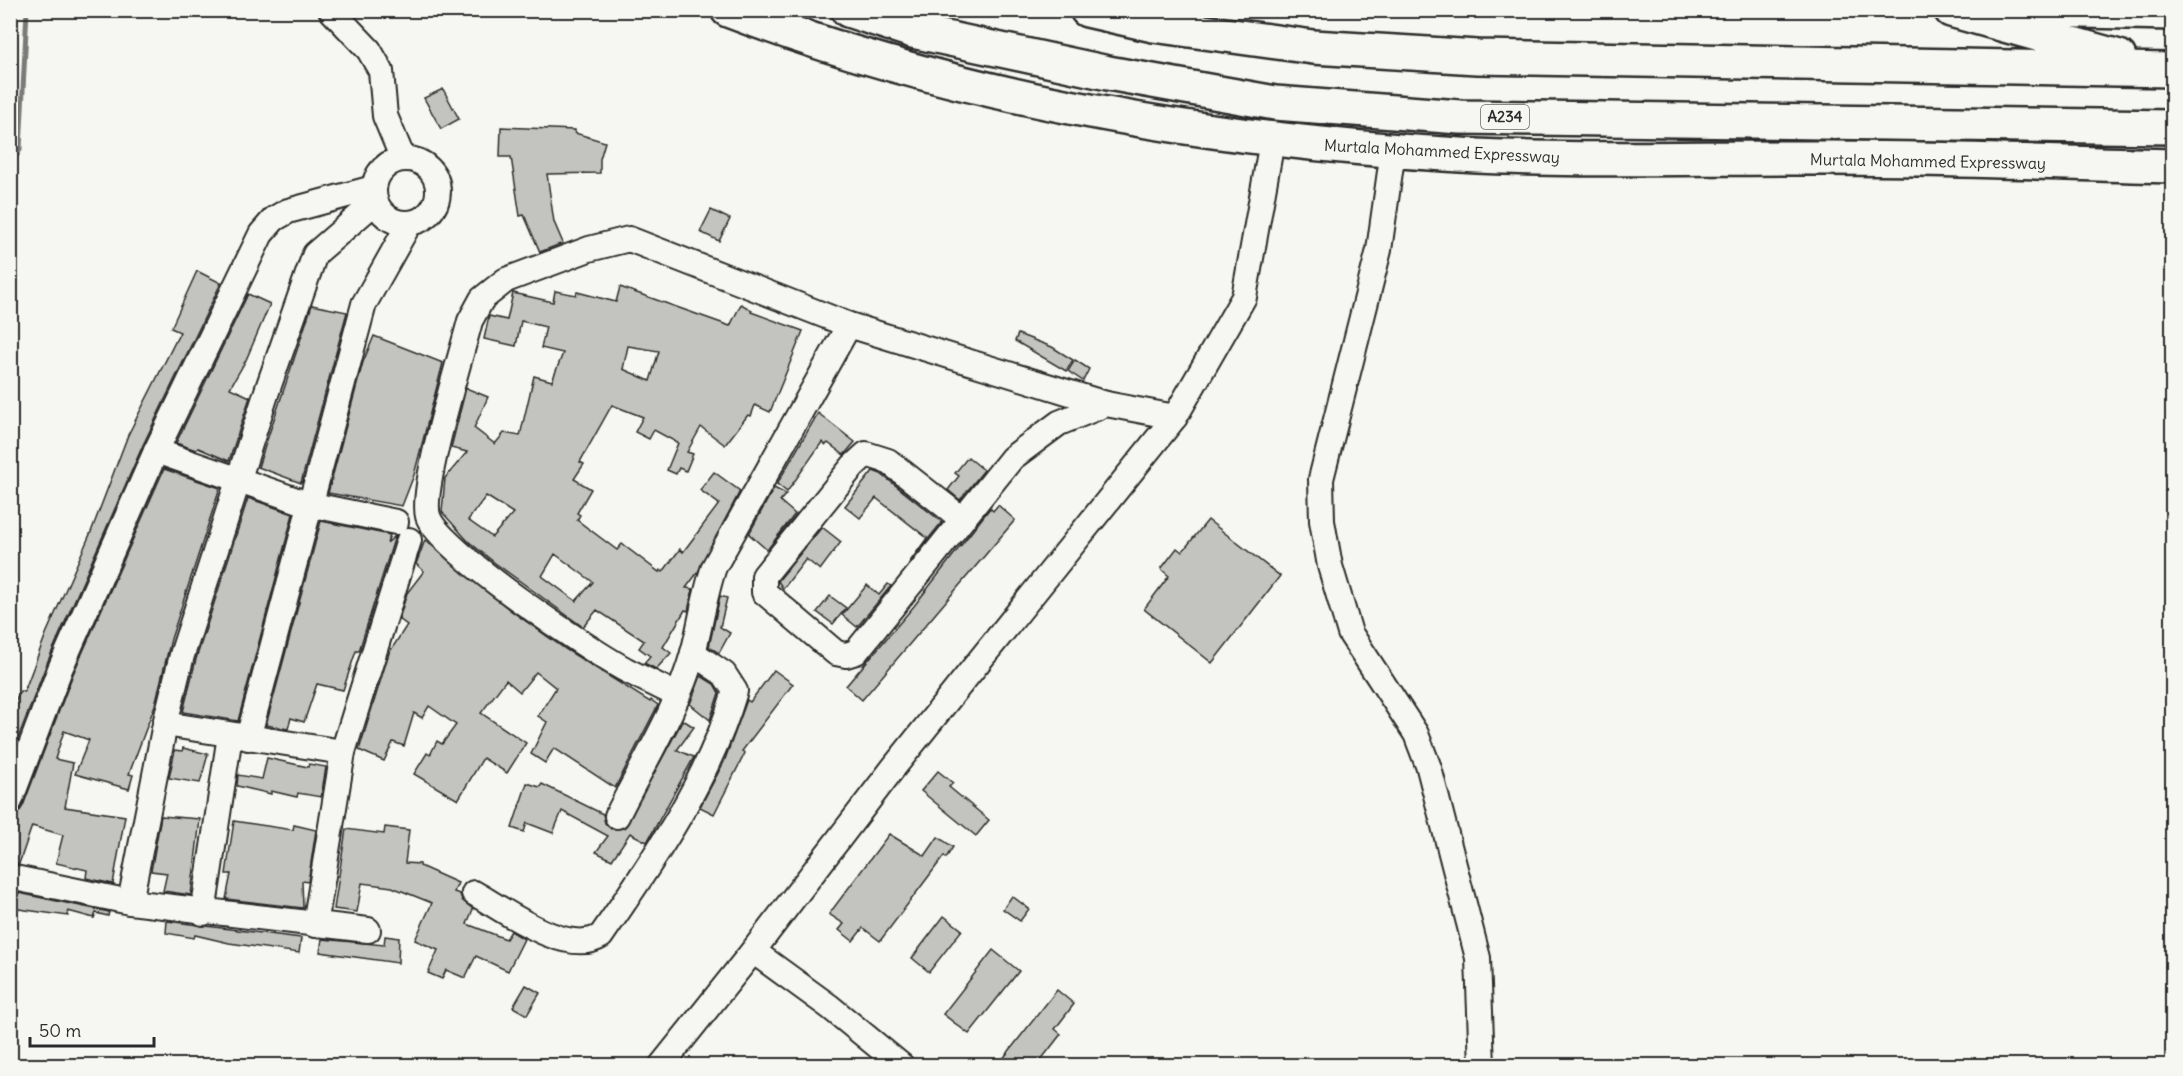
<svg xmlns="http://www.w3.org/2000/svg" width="2183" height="1076" font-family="Delius,sans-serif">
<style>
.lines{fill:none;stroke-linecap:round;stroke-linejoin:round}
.stream{stroke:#7a7a78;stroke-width:5}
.building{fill:#c3c3c0;stroke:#2b2b2b;stroke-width:1.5;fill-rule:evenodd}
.minor-casing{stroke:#2b2b2b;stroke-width:28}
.highway-casing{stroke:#2b2b2b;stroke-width:38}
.minor{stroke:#f6f6f2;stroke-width:24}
.highway{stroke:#f6f6f2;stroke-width:33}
.labels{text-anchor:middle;stroke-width:4.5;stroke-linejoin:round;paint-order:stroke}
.shield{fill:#f6f6f2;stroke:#686867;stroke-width:1.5}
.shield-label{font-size:15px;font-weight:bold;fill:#2b2b2b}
.street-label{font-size:16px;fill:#2b2b2b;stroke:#f6f6f2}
</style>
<rect width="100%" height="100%" fill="#f6f6f2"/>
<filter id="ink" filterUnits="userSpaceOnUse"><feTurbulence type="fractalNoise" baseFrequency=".0167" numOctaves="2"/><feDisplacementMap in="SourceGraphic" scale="12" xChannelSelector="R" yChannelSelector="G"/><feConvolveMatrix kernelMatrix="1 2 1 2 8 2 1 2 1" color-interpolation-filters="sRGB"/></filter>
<g filter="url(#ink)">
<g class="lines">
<path class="stream" d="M10,168L20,149L27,10"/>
</g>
<g class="building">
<path d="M443,89L459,119L441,129L424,98Z"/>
<path d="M501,127L575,130V133L605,142L600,159V173L547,174L554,222L563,243L540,252L524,215L520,216L511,157H500Z"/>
<path d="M711,210L730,219L719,241L700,232Z"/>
<path d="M197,271L221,283L143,445L47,663L10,759V715L20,691L24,692L46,634L91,532L128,435L180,332L171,328Z"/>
<path d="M620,287L730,326L741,304L752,310L751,312L803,331L770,412L755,405L751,416L748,415L725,445L701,427L687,452L693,454L686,471L679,468L676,474L667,470L678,443L654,430L649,439L635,432L643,417L612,405L580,462L584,464L574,479L591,489L577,513L580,515L577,520L617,550L622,544L659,572L660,570L663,572L680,549L683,552L719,504L700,490L714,472L740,491L698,572L686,588L693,589L688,611L685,610L663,647L671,653L656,669L644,663L650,656L639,648L644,641L597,610L583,627L495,563L468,541L442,512L445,478L467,452L451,448L466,388L488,397L474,428L495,444L504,433L520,436L534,376L552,381L563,353L541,348L546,327L521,321L516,346L484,339L489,316L507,320L513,293L553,302L555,291L576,295L577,292L616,302ZM628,346L659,351L650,381L623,369ZM486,496L513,513L492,537L468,520ZM555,554L593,582L576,601L542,576Z"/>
<path d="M248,294L270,304L246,360L230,388L250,397L229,461L198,448L196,450L176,443Z"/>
<path d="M312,305L347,312L301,483L258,467Z"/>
<path d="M1018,334L1052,347L1073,360L1066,371L1015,341Z"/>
<path d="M374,336L443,363L414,475L402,506L328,493L363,362Z"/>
<path d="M1075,360L1089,369L1083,381L1068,371Z"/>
<path d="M818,413L855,442L844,455L828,443L826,445L822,442L787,492L777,484Z"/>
<path d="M968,457L984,470L960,500L948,490L959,476L955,473Z"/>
<path d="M164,469L220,488L171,639L155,705L129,774L133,775L129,789L75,774L89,740L64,731L55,759L73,763L65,807L125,816L113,884L86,878L87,870L56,863L63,835L32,826L19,864L10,863V815L19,812L23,806L73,674Z"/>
<path d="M873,471L881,474L942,522L909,563L927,538L876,498L860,518L845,506Z"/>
<path d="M774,488L786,494L780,501L795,514L767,550L749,534Z"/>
<path d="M248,498L293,514L238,721L183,712L196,659Z"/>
<path d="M998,505L1015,520L862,700L846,686L914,606L990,508L993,511Z"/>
<path d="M1208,520L1280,576L1212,663L1144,609L1169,576L1161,569L1177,548L1182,552Z"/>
<path d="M321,521L390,535L387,543L395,536L359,651H356L343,690L317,684L304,722L291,718L288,729L266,725Z"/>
<path d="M822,527L841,542L820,570L806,559L783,589L778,581Z"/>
<path d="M425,540L510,610L565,649L650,702L651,700L658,705L615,788L554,748L545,763L531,754L547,722L538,716L556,688L536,672L520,692L506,680L481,713L526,743L507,773L483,758L458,800L414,774L427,753L430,755L437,741L442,744L456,725L429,706L422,718L414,713L404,746L393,742L384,761L359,750L389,653L407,625L399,619L407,593L424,571L416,564Z"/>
<path d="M888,584L891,586L857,627L842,615L867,585L879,595Z"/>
<path d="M720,596L727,598L720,627L730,633L719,653L709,647Z"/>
<path d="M830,596L846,608L833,624L817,612Z"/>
<path d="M774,670L793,684L742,751L745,753L714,814L700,807L724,762L747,700L750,702Z"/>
<path d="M701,676L714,684L719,693L710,720L690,704Z"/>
<path d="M683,720L694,727L677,750L694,757L647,842L630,833L612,860L596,852L608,836L562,811L553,833L527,823L524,832L512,828L527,783L540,787L542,784L603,814L605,823L611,829L624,828Z"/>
<path d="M183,748L208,754L200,783L169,778L175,750L182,751Z"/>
<path d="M267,758L308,767L309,764L326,767L321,797L298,793L297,797L271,791V794L237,786L238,775L262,779Z"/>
<path d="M938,771L953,783L949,787L989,820L976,836L921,791Z"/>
<path d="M161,816L200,819L191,895L163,891L167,873L151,871Z"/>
<path d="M234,821L293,830L294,825L316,830L308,882L302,881L303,908L226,899L231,874H226Z"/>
<path d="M385,827L409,830L405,863L420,864V866L458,883L454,892L460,894L462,900L473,909L467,924L506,939L511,931L524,939L508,971L476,956L465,978L446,970L442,979L428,973L438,950L415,940L432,903L392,887L362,883L357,912L334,909L346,829L384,834Z"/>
<path d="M889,834L925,856L938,837L953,847L946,858L944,856L880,941L863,928L853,941L839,930L844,924L829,914Z"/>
<path d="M14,892L109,912L108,916L96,913L94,918L68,911V916L12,908Z"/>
<path d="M1012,896L1029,909L1020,921L1003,909Z"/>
<path d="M944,916L962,930L929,972L912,958Z"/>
<path d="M167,921L301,938L299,953L229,943L195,935L194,938L166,933Z"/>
<path d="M385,936L399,938L398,963L320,952L322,939L384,945Z"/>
<path d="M993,950L1019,971L969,1034L943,1014Z"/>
<path d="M526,985L540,993L527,1015L513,1007Z"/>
<path d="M1057,990L1074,1004L1055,1029L1061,1034L1037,1065H998Z"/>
</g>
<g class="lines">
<defs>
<g id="minor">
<path d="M331,10L369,50L381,71L385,116L403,159"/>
<path d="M1393,150L1379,250L1321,479L1322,521L1330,566L1350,633L1416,734L1429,768L1478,958L1482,1066"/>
<circle cx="406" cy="191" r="32"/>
<path d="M156,451L308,504L396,522"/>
<path d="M962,519L888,461L866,454L853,466L764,576V592L836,653L846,655L856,652L1012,458L1059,423L1106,404L1175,417"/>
<path d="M677,695C661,687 644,679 628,671C592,652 437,549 428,516C420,487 461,357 470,321L482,299L506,280L589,249L629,239L849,325L1106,404"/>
<path d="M165,724L343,752"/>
<path d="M248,738L364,304L409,224"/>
<path d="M10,801L60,669L156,451L261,234L274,219L288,211L373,188"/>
<path d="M617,816C642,765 678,708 693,653C701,624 704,596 714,567L849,325"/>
<path d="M10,877L130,902L368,930"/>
<path d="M474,893C506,911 567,957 601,936C654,859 709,780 735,691L724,674L693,653"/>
<path d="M130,902L165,724L182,655L268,388L315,254L375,202"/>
<path d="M203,913L230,735"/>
<path d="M315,925L343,752L409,540"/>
<path d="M753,951L830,1007L902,1066"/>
<path d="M661,1066L753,951L894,767L1175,417L1244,297L1272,141"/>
</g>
<g id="highway">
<path d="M728,10C961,99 1212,141 1460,155C1583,162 1705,157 1827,158C1942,158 2058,163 2172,166"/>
<path d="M848,10L913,31L1108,73L1275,103L1460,117L2172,127"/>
<path d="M1087,10L1153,25L1313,47L1477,57L2172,70"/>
<path d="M1951,10L2119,57"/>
<path d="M2039,10L2172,13"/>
</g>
</defs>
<use href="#minor" class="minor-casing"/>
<use href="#highway" class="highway-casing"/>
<use href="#minor" class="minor"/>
<use href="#highway" class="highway"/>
</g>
</g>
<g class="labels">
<rect class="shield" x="1481" y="105" width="48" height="24" rx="4.5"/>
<g class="shield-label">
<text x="1505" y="122">A234</text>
</g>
<g class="street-label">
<text transform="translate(1442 151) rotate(3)" y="6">Murtala Mohammed Expressway</text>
<text transform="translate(1928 161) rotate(1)" y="6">Murtala Mohammed Expressway</text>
</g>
</g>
<rect width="2183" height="1076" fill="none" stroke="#f6f6f2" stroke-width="36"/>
<rect x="18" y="18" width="2147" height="1040" fill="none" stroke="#2b2b2b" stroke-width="2" filter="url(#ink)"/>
<path d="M30 1037v9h124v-9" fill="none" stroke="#2b2b2b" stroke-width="3"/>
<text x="39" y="1037" font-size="18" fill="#2b2b2b" stroke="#f6f6f2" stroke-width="4.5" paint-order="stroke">50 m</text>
</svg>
